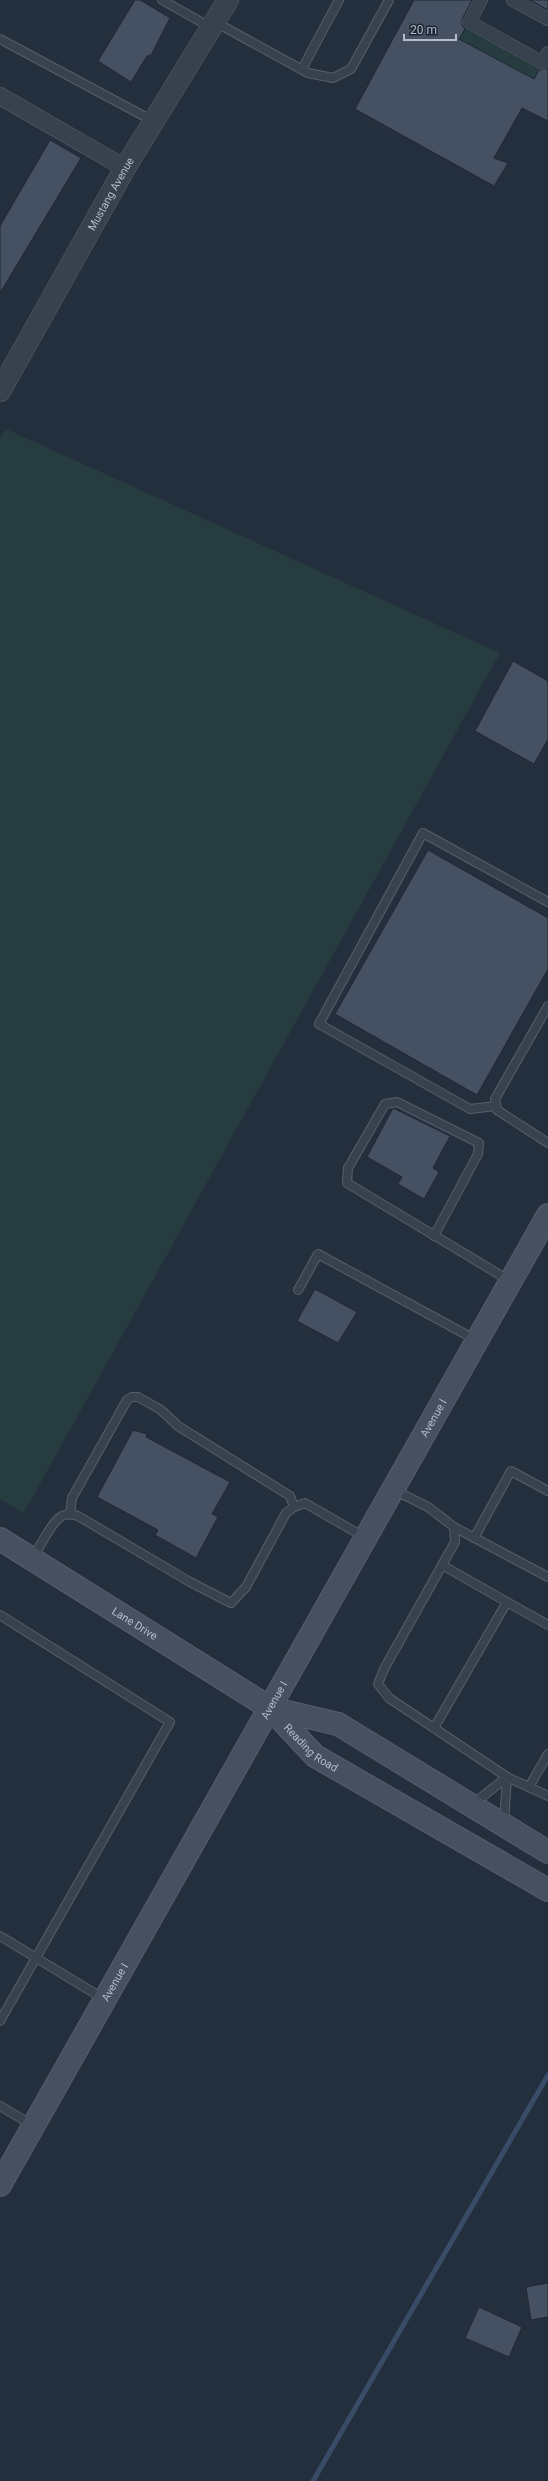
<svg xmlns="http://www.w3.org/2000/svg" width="548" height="2481" font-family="Roboto,sans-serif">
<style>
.green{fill:#263c3f}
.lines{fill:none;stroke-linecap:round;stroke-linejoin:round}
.stream{stroke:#394c67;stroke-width:5}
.building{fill:#455162;stroke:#1f2835}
.service-casing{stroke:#565f6c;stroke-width:10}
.pedestrian-casing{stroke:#565f6c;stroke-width:14}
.minor-casing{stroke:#565f6c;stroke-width:18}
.tertiary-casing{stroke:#565f6c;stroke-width:22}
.secondary-casing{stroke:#565f6c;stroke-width:24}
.service{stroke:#38414e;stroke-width:8}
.pedestrian{stroke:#38414e;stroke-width:13}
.minor{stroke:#38414e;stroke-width:17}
.tertiary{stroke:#38414e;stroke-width:21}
.secondary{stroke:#465061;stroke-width:22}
.labels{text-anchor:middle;stroke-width:3;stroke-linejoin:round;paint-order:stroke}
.street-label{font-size:11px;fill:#b4bcc9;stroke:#1d2633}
</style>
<rect width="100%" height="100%" fill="#242f3e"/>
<g class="green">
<path d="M469,22L543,63L534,79L459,39Z"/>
<path d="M6,429L500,653L24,1513L0,1499V438Z"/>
</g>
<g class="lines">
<path class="stream" d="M313,2481L548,2075"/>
</g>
<g class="building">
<path d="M135,0H140L170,18L151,55L147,56L131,82L98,61Z"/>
<path d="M414,0H472L462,19V26L465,29L459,39L534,79L539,70L548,69V121L522,108L494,158L508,163L494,186L355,109Z"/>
<path d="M530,0H548V10Z"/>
<path d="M50,140L81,158L0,293V226Z"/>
<path d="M513,661L548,681V739L534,764L475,731Z"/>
<path d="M428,850L548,918V969L477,1095L335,1014Z"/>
<path d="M393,1108L450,1136L433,1168L439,1172L424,1199L398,1184L402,1177L367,1157Z"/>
<path d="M315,1289L357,1312L338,1343L297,1321Z"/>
<path d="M133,1430L147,1434L146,1437L230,1482L212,1514L218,1517L196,1558L155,1535L158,1530L97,1497Z"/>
<path d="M548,2283V2317L531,2320L526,2287Z"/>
<path d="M479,2307L522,2327L509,2357L465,2338Z"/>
</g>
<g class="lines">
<defs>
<g id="service">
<path d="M162,0L210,27"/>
<path d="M215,22L308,73L333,78L351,69L389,0"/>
<path d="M0,39L153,121"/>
<path d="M302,69L339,0"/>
<path d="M548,1006L495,1099L497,1110L548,1143"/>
<path d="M496,1106L470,1109L319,1024L423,833L548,902"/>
<path d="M434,1236L478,1154L479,1143L397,1102L385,1104L348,1168L347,1183L510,1281"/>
<path d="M298,1290L318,1254L476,1340"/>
<path d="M394,1490L428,1507L454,1527L455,1542L384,1669L378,1684L389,1698L507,1777L548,1796"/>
<path d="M70,1514L72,1498L127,1400L132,1397H138L161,1410L178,1426L290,1496L294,1507"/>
<path d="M454,1527L548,1577"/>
<path d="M474,1538L511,1471L548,1491"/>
<path d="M33,1558C39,1548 52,1521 62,1516C68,1513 73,1515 78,1516L190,1582L231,1603L246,1587L286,1513L294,1507L305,1503L364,1537"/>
<path d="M507,1602L548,1625"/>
<path d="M0,1615L170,1722L0,2021"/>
<path d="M434,1728L507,1602L442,1565"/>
<path d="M529,1787L548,1754"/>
<path d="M473,1804L507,1777"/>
<path d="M504,1822L507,1777"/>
<path d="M0,1936L104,1999"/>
<path d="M0,2106L32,2125"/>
</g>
<g id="pedestrian">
<path d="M481,0L469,22L543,63L548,53"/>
<path d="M513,0L548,19"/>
</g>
<path id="minor" d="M0,96L125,168"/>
<g id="tertiary">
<path id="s1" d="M0,391L125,168L228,0"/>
</g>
<g id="secondary">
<path id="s2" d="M0,1539L270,1708L315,1756L548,1890"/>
<path d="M270,1708L338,1724L548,1852"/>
<path id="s3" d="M0,2185L548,1215"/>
</g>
</defs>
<use href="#service" class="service-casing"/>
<use href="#pedestrian" class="pedestrian-casing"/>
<use href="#minor" class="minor-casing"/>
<use href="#tertiary" class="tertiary-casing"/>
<use href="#secondary" class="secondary-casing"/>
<use href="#service" class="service"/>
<use href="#pedestrian" class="pedestrian"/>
<use href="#minor" class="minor"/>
<use href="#tertiary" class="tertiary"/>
<use href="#secondary" class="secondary"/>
</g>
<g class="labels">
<g class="street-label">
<text dy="4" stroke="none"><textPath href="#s1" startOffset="226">Mustang Avenue</textPath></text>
<text dy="4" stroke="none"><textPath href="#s3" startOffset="881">Avenue I</textPath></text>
<text dy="4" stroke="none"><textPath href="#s2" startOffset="159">Lane Drive</textPath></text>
<text dy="4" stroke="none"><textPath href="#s3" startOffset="557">Avenue I</textPath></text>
<text dy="4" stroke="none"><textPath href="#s2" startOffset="376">Reading Road</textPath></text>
<text dy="4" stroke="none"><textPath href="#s3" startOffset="233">Avenue I</textPath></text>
</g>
</g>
<path d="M404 34v6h52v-6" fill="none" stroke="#b4bcc9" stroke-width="2"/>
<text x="410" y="34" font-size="12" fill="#b4bcc9" stroke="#1d2633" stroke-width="3" paint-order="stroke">20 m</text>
</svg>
